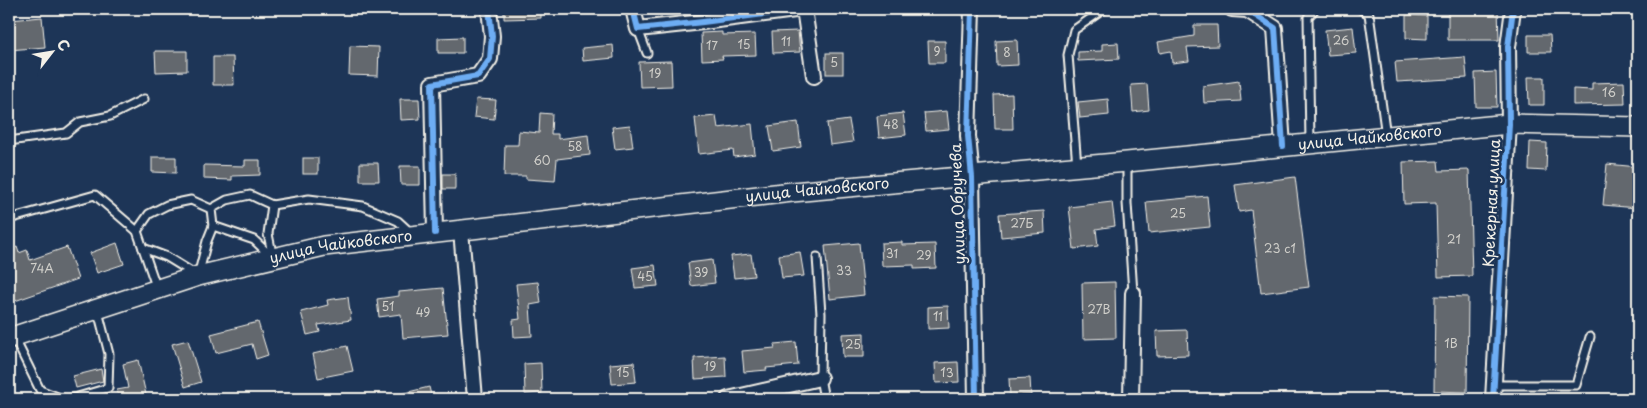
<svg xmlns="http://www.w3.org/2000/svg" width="1647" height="408" font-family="'Playpen Sans',sans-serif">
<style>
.building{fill:#63686e;stroke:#f4f1e8}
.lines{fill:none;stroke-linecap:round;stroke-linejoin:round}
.service-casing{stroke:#f4f1e8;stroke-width:11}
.minor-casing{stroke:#f4f1e8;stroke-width:18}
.secondary-casing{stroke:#f4f1e8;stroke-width:22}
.service{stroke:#1d3557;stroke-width:7}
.minor{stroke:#1d3557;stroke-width:14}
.secondary{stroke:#1d3557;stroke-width:19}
.cycleway-casing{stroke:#1d3557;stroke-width:9}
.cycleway{stroke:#6dadf4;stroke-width:6}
.labels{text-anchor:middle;stroke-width:5;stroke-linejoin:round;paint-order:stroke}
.number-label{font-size:12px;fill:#d0cfca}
.street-label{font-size:15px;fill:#f4f1e8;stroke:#1d3557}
</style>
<rect width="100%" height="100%" fill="#1d3557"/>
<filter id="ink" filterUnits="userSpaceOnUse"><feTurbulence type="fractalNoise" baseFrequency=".02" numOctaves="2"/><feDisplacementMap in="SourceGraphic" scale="10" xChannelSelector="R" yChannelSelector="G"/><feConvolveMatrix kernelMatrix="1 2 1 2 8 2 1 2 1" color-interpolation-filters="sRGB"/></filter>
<g filter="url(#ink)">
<g class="building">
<path d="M504,9H541V18L504,19Z"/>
<path d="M1448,9H1498L1499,40H1448Z"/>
<path d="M1406,15L1427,16V39L1406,38Z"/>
<path d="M42,17L45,47L9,50V31H11L10,20Z"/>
<path d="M1194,25H1217L1218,46L1187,47L1189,61L1172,63L1171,51L1160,53L1158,42L1194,36Z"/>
<path d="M1353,27L1356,53L1328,55L1325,30Z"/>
<path d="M798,31L800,52L773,53L772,32Z"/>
<path d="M722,32V35L755,34L756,55L722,56L723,59L702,60L701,33Z"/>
<path d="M1528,35H1550L1551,52H1528Z"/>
<path d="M463,37V53H438V38Z"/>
<path d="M1017,40L1018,65L997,66L996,41Z"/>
<path d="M928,41H945V63H929Z"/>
<path d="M1118,43L1119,59L1078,61V52L1102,51V44Z"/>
<path d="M613,45L614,58L583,61L582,48Z"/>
<path d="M350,46L379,47L378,76L349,75Z"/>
<path d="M155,51H187V71L156,72Z"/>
<rect x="826" y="53" width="17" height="21"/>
<path d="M213,57H233L234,85H213Z"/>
<path d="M1465,57L1467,78L1397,82L1395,62Z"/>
<path d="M671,61L672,86L640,87L639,62Z"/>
<path d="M1496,72L1497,107H1476L1475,73Z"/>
<path d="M1528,77H1544V105H1529Z"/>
<path d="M1239,81L1241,101L1204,103L1203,86Z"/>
<path d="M1624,82L1625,104L1573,105V89L1592,90V83Z"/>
<path d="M1147,84L1149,110L1133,112L1131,85Z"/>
<path d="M1012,94L1013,129H995L994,95Z"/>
<path d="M400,99H419L420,119L401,120Z"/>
<path d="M476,99L496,100L494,119L474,117Z"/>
<path d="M1108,99L1109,115L1080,118L1078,102Z"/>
<path d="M947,111L949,129L926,131L924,113Z"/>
<path d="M540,113L552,114L551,134H558V139L588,135L590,155L557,159L555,181L526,179V176H504L505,145H518L519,131L539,133Z"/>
<path d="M903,113L906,135L879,138L877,116Z"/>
<path d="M716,116L718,128L752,124L755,154L734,157L733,150L699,154L695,118Z"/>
<path d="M849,120L853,142L830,145L827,123Z"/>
<path d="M798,122L801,147L773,151L769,126Z"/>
<path d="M630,125L633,147L615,149L612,127Z"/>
<path d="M1530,142L1547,143L1546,171L1529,170Z"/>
<path d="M152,157H176V173L152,172Z"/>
<rect x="303" y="158" width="15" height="16"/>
<path d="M245,160H260V175L232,176V180L204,179V165L245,166Z"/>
<path d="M1438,161L1439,171L1469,170L1472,276L1438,277L1436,203L1404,204L1403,162Z"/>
<path d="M360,163H378L379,181H360Z"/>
<path d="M1607,164L1638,167V199L1637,208L1603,205Z"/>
<path d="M400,166H420V185H401Z"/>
<rect x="443" y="174" width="12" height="15"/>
<path d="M1295,177L1309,287L1261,293L1251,210L1239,212L1235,185Z"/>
<path d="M1207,196L1210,227L1149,233L1146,202Z"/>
<path d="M1112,202L1115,226L1096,229L1098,246L1074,249L1069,207Z"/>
<path d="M1044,211L1045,233L1001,237L999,214Z"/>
<path d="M902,242V245L935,244L936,268L914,269V265L882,266L881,243Z"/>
<path d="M117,243L124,264L97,273L90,253Z"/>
<path d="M859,243L864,295L830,299L825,246Z"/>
<path d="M17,247L19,253L27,250L30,260L67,247L78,279L9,303V250Z"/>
<path d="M800,252L804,276L782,278L779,255Z"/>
<path d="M751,254L754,276L734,278L731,256Z"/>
<path d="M712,260L715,283L691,286L688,263Z"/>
<path d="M655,265L658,286L635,288L632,268Z"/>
<path d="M538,282L541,303L530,305L532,336L514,337L513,320L520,319L516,284Z"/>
<path d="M1115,282L1116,338L1083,339L1082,283Z"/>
<path d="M443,288L448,334L403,338L401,314L379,317L377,299L399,296V292Z"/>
<path d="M1435,296L1468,297L1467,392L1434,391Z"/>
<path d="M348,297L351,320L318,325L320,332L307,335L301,312L328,305L327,300Z"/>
<path d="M948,306L949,328L928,329V307Z"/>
<path d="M258,322L268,355L256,359L252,344L216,353L211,334Z"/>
<path d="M1187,330L1188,355L1157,356L1156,331Z"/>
<path d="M864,333V357H843L842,334Z"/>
<path d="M188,340L201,382L185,387L172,344Z"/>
<path d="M796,342L798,365L766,368L767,370L744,372L742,351L775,348L774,344Z"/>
<path d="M347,346L353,371L318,378L313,354Z"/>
<path d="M725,356L726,377L695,379L694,358Z"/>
<path d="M138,360L147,399H119L117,390L128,388L123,364Z"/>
<path d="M634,362L636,382L612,384L610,364Z"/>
<path d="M958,362L959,382L936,383L935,363Z"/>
<path d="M541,363L542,393L525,394L524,364Z"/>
<path d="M101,369L103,381L76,388L73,376Z"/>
<path d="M1030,378L1031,395L1010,396L1009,379Z"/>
<path d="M429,387L432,399H392V396Z"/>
</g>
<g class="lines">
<defs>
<g id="service">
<path d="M1360,9L1369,14L1386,136"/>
<path d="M638,29L647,53"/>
<path d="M9,141L66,133L80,122L110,116L144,99"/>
<path d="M1310,143L1308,17L1315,9"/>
<path d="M1127,163V203L1133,293"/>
<path d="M1077,166L1068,55L1074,30L1104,9"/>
<path d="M9,219L95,195L137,231L157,289"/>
<path d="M213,226L254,240L273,258L268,234L272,205"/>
<path d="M137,231L149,214L167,205L191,200L211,209L227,200L250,195L272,205L309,199L363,206L398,221L411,233"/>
<path d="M143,248L167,257L198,276L207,241L213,226L211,209"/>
<path d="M817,257L821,314L820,378L824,399"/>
<path d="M14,337L40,390L63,399"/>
<path d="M1494,385H1576L1590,337"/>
<path d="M71,399L108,388L109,354L98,311"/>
</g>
<g id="minor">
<path d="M633,9L638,29L703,22L803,9"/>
<path d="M804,9L814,76"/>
<path d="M972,9L968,136L972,177L976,399"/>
<path d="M1232,9L1247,10L1275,28L1283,146"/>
<path d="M461,230L475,399"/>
<path d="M435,233L432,84L478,76L490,59L492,36L489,9"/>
<path d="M728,399L820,378"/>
<path d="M1131,399L1133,293"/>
<path d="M1493,399L1509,124L1508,47L1513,9"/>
</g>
<g id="secondary">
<path id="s1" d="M9,338L198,276L324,246L792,192L1127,162L1509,124L1638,127"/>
</g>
</defs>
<use href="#service" class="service-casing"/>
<use href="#minor" class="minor-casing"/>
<use href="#secondary" class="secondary-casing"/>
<use href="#service" class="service"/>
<use href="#minor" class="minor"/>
<use href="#secondary" class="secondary"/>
<defs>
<g id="cycleway">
<path d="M633,9L638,29L703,22L803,9"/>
<path d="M972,9L968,136L972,177L976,399"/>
<path d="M1232,9L1247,10L1275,28L1283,146"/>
<path d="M435,233L432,84L478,76L490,59L492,36L489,9"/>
<path d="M1493,399L1509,124L1508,47L1513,9"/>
</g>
</defs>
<use href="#cycleway" class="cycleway-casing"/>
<use href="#cycleway" class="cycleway"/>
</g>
</g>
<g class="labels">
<g class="number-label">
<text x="1341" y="45">26</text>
<text x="786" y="46">11</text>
<text x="744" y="49">15</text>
<text x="712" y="50">17</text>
<text x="937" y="56">9</text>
<text x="1007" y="57">8</text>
<text x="834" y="67">5</text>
<text x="655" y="78">19</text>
<text x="1609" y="97">16</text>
<text x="891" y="129">48</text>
<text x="575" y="151">58</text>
<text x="542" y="165">60</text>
<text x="1178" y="218">25</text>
<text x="1022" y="228">27Б</text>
<text x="1454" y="244">21</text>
<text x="1280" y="253">23 с1</text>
<text x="892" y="258">31</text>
<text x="924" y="260">29</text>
<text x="42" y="273">74А</text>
<text x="844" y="275">33</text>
<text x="701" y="277">39</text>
<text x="645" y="281">45</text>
<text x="388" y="311">51</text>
<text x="1099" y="314">27В</text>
<text x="423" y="317">49</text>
<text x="938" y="321">11</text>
<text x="1451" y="348">1В</text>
<text x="853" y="349">25</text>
<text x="710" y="371">19</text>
<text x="623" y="377">15</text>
<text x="947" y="377">13</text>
</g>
<g class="street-label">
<text dy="5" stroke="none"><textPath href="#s1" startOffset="1380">улица Чайковского</textPath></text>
<text dy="5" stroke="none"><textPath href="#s1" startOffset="825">улица Чайковского</textPath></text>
<text transform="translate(1492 203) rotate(-87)" y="5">Крекерная улица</text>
<text transform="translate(958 204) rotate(-92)" y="5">улица Обручева</text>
<text dy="5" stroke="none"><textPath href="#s1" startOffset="345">улица Чайковского</textPath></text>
</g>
</g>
<rect width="1647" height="408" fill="none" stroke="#1d3557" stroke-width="30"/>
<rect x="15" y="15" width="1617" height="378" fill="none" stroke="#f4f1e8" stroke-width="2" filter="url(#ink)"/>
<g transform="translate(52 52) rotate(59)" stroke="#1d3557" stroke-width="4" paint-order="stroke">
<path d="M0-4L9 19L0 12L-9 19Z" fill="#f4f1e8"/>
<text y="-8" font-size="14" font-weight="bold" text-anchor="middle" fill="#f4f1e8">С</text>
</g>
</svg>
